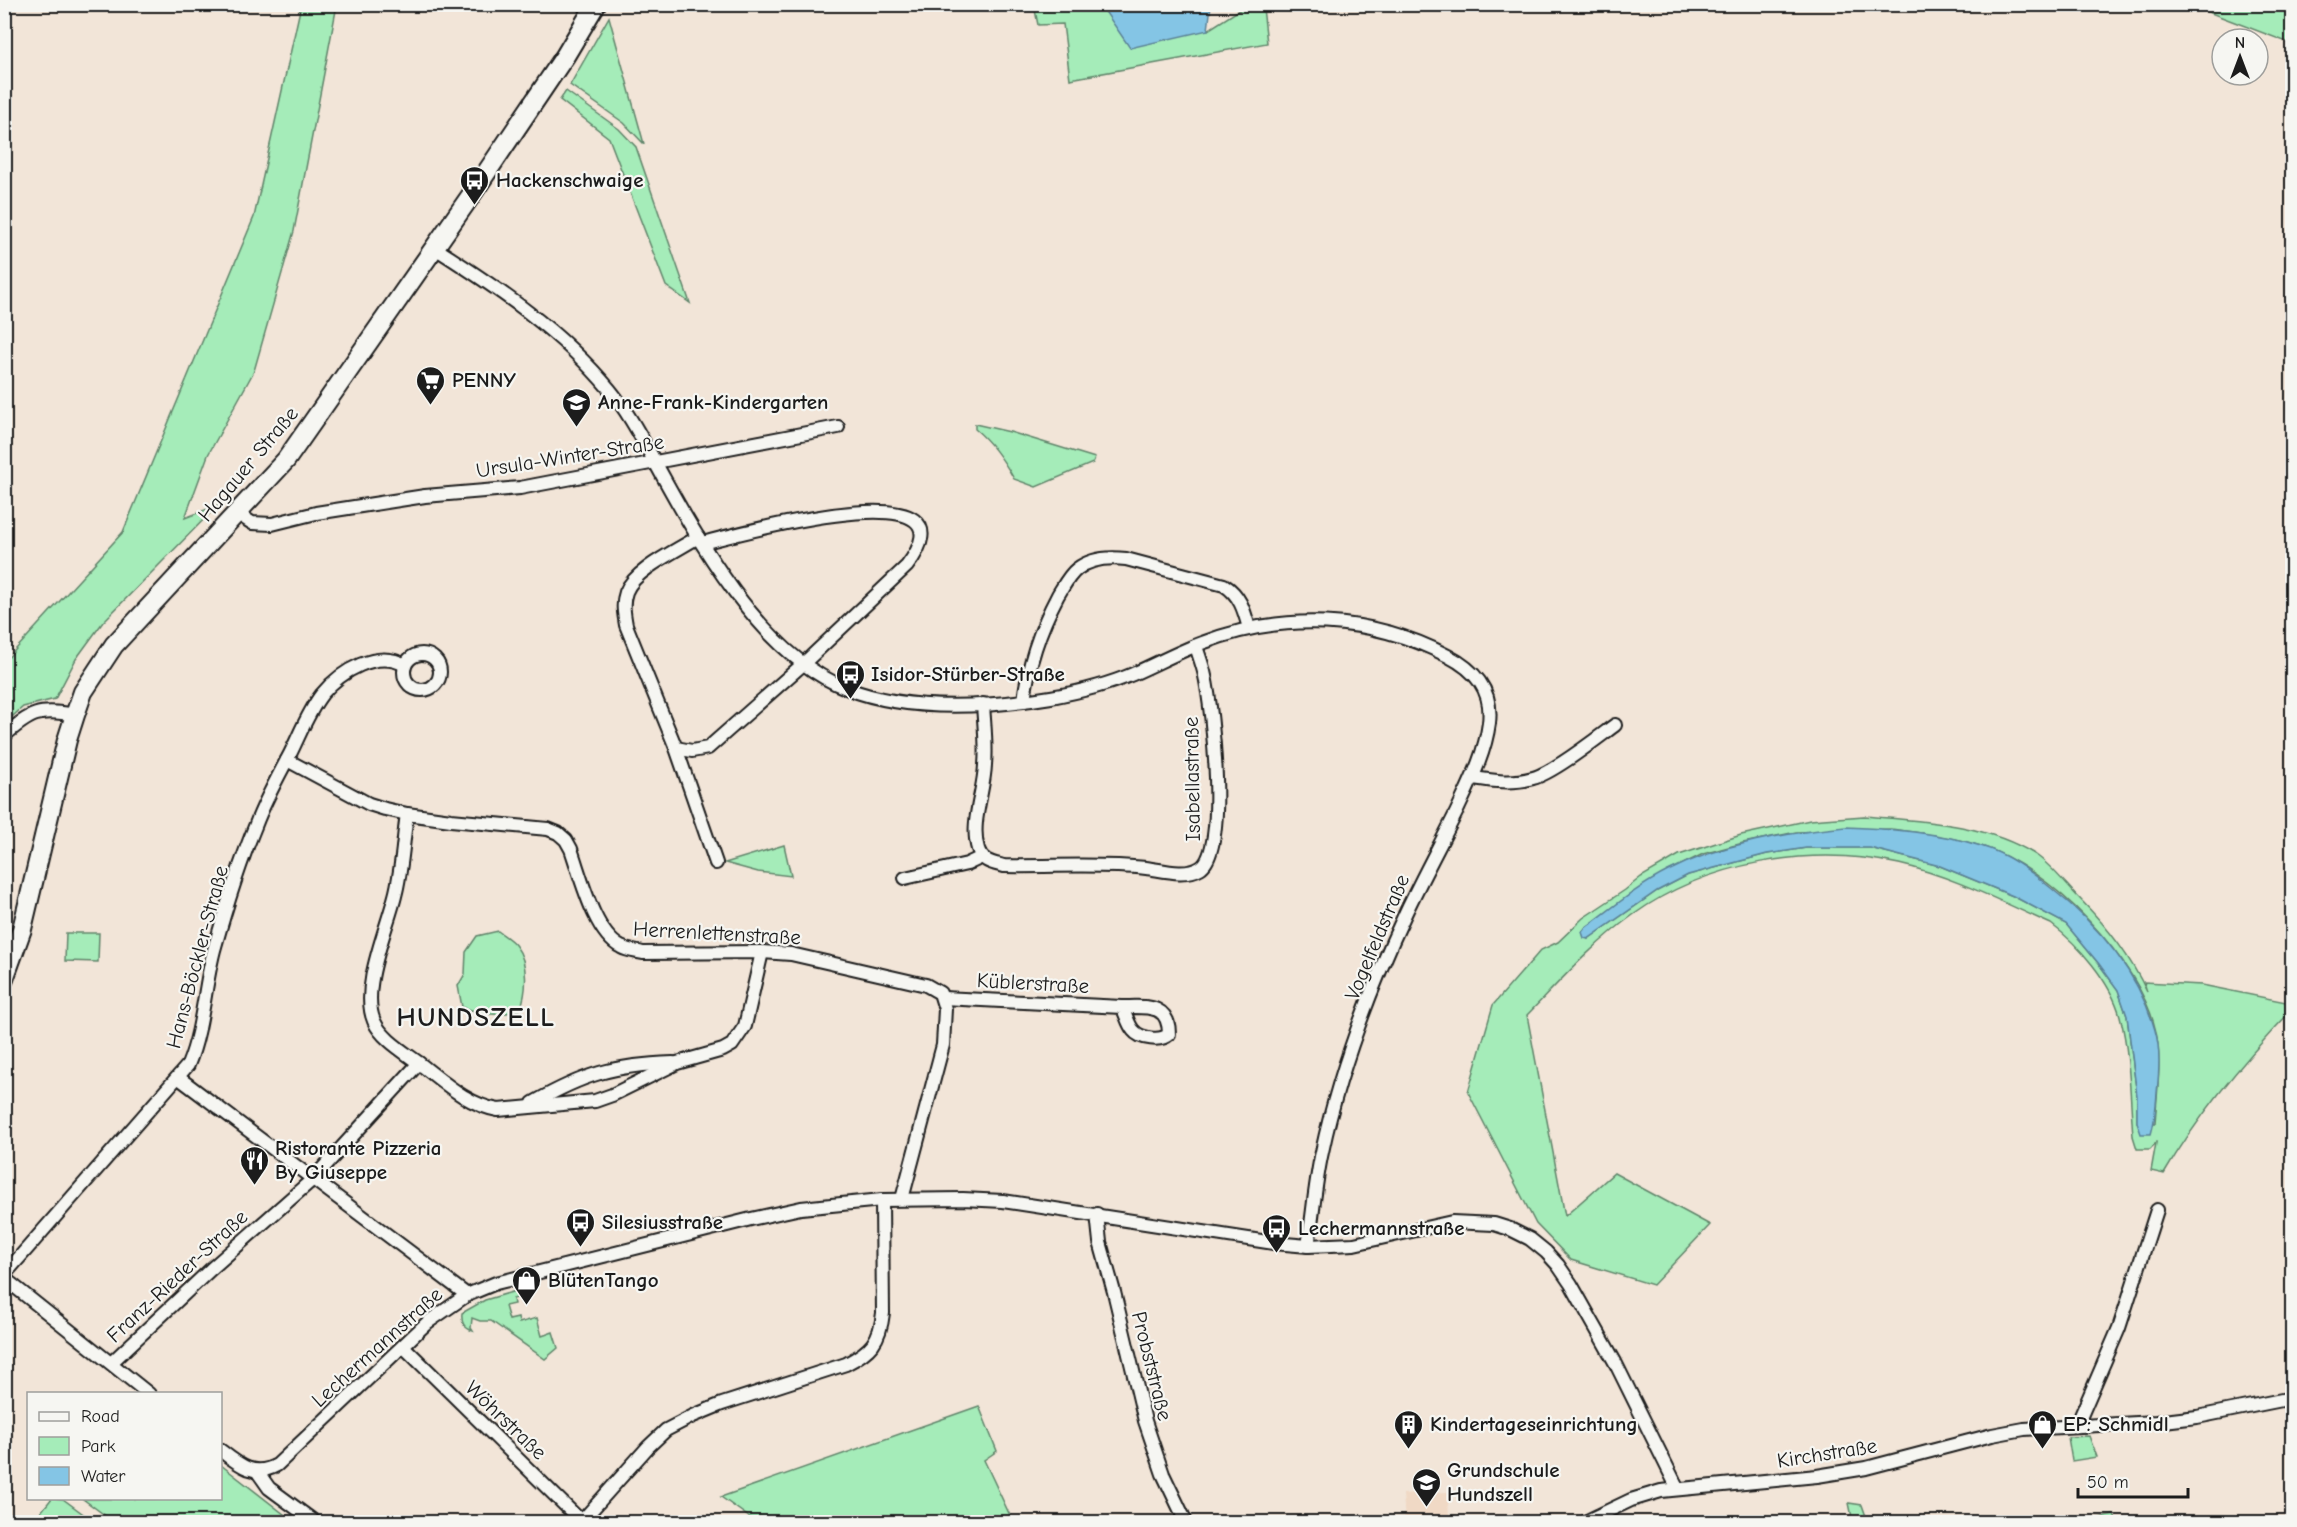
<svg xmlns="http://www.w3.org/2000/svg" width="2297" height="1527" font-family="'Comic Neue',sans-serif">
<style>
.built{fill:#f0d9c5}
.green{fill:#a5ecb9;stroke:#60846a;stroke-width:1.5;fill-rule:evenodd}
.water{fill:#84c5e5;stroke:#5a8195;stroke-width:1.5}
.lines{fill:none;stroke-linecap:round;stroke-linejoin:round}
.street-casing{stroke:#1c1c1c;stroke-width:16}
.secondary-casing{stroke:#1c1c1c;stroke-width:22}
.street{stroke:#f6f6f2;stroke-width:12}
.secondary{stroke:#f6f6f2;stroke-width:18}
.labels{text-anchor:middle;stroke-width:4.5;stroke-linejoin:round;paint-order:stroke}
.poi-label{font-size:21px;font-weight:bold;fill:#1c1c1c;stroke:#f6f6f2;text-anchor:start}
.street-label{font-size:21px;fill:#1c1c1c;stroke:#f6f6f2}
.district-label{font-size:27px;font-weight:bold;letter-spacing:1.5px;fill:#1c1c1c;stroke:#f6f6f2}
</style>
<rect width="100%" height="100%" fill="#f2e5d8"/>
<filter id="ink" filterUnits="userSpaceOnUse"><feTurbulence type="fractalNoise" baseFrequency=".0167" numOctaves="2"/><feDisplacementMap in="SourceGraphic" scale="12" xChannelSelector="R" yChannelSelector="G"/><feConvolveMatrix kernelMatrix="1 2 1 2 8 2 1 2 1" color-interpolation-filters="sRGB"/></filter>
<g filter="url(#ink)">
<path class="built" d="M1448,1492L1449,1521L1454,1522H1405L1403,1494Z"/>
<g class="green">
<path d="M301,5H337L294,231L254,371L208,455L185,518L218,505L103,622L76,659L55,699L23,707L5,723V661L123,532L254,217Z"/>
<path d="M1034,5H1121L1104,10L1208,30L1247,5H1274L1263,8L1267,43L1070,79L1063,24L1038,25Z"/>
<path d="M2190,5H2292V44Z"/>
<path d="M609,17L644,144L624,123L570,85Z"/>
<path d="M566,91L619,129L636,147L690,303L666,286L609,138L560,100Z"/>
<path d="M975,424L1010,432L1095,458L1093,463L1036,487L1014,479C1003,459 992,443 975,429Z"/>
<path d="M1864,816C1922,821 1985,823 2036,855C2051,865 2068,887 2081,900C2109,929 2130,956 2147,992L2144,982L2202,985L2291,1003V1011C2242,1062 2199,1114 2164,1174L2151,1171L2156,1143L2150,1149H2137L2133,1136C2130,1097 2130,1053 2120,1016C2111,982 2078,944 2051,924C2002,902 1952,876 1899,864C1812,844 1706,862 1633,915C1594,943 1561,980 1527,1015L1565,1216L1614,1173L1710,1225L1653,1285L1571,1260L1536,1224L1468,1092L1493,1005L1541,950L1558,942L1583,918L1625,890L1641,877L1679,855L1741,835L1810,820ZM1891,829C1921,833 1952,837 1981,846C2049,867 2141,961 2156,1032C2162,1062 2157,1093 2155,1123L2137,1122V1096L2127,1016L2118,990L2099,964L2066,924L2013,896L1940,866L1870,848H1806L1767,854L1688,875L1657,891L1588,939L1585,928L1667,872L1703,854L1743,843L1796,832Z"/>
<path d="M784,845L791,876L758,872L725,863Z"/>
<path d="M498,931C503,935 512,940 516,946C529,963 527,992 520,1010C496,1017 485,1015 462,1007L458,986L465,974L466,952L477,936Z"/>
<path d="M66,933H99L98,962L65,961Z"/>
<path d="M526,1288L528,1295L513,1299L514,1304L505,1306L509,1320L518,1318L519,1323L537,1318L542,1336L553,1332L558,1348L545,1359L491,1321H480L472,1318L471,1328L473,1331C464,1328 461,1323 462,1313L485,1300Z"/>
<path d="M979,1406L997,1451L984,1460L1013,1522H756L721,1497Z"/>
<path d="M2089,1436L2097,1457L2072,1461L2068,1437Z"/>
<path d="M221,1465L294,1522H114L83,1499L220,1498Z"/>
<path d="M52,1498L63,1499L94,1522H33Z"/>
<path d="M1849,1503L1862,1505L1868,1522H1853Z"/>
<path d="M2114,1515L2117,1522H2079Z"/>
</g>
<g class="water">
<path d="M1121,4L1211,5L1208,30L1130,48L1104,10Z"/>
<path d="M1846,827C1891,829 1938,832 1981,846C2008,854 2030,871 2051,888C2098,925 2138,971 2155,1030C2161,1050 2159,1073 2157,1093C2156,1107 2155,1121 2151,1134H2141L2137,1122V1096L2127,1016L2118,990L2099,964L2066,924L2013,896L1940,866L1870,848H1806L1767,854L1688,875L1657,891L1588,939L1584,938L1582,932L1585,928C1612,908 1638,886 1668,871C1723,843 1785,833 1846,827Z"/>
</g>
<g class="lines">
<defs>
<g id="street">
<path d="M435,248C499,289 561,331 610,390C628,412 641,437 655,462C697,539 761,655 846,688C909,713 985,708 1051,697C1079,692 1107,685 1133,674C1156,664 1178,652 1202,643C1283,612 1370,615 1448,656C1475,670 1493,690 1489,723C1485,754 1470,783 1457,811C1440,845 1422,878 1406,912C1371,987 1339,1071 1322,1152C1315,1183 1313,1215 1308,1246"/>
<path d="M238,514L252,523L272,524L316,513L425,496L520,488L838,427"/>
<path d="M698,537C678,550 634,570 626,592C622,603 624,614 626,625L676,748L716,863"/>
<circle cx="422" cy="672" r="18"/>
<path d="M1024,701C1028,663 1040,629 1058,595C1063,587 1069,575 1077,569C1091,558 1109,557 1126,559L1224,585C1240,595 1244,610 1249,628"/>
<path d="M983,704C984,724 987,745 985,765C984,792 970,823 978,849C982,862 993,863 1004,866C1051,867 1098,863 1146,868C1162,870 1185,877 1200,868C1229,851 1212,708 1205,676C1203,666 1199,656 1196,646"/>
<path d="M4,736C30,713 39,708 75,715"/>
<path d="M676,748L692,751L708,748L802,665L907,566C984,464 731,536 702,543"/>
<path d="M287,760L369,804L385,809L407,814L451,820L548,829L558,833L566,840L571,849C581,877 594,933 621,947C628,951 635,951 643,953L762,952L791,954L926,985L940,993L945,1009L943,1045L902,1199"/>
<path d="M1473,778C1493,781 1513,784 1533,778C1553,773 1596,739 1615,725"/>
<path d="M407,814C403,841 402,870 395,896C387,929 360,989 374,1021C382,1040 408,1054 424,1067C447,1085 469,1105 498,1110L595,1101L612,1095L677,1063L723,1050L732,1045L745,1026L762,952"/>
<path d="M905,878L967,864L982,857"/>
<path d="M943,998L1122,1007C1126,1014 1128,1024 1133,1030C1140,1039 1161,1042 1169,1034C1169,1003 1146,1007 1122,1007"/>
<path d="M179,1078L467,1295"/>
<path d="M533,1103C584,1074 614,1065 673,1063"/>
<path d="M1097,1214L1100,1242L1114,1292L1145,1421L1163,1474L1186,1522"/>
<path d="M4,1275L188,1065C203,1029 204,988 214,950C226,907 239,865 256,824C265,800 278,777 290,754C300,734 308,712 322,694C341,671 377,649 405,665"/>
<path d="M4,1278L149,1394"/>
<path d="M403,1346L582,1522"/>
<path d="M111,1363L211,1269L313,1179L419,1063"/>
<path d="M2077,1425L2119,1328L2157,1210"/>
<path d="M220,1450C239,1465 254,1478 277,1465L428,1322L467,1295L496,1283L751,1219L801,1208L882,1200L963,1199L1003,1201L1274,1243L1308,1246L1354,1244L1452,1222L1494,1224L1510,1229L1530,1239L1546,1252L1558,1265L1571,1284L1615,1362L1678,1489"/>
<path d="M257,1471L269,1488L315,1522"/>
<path d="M581,1522L648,1447L666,1430L693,1416L722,1404L846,1364C871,1351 880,1341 883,1313L882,1200"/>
<path d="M1585,1522L1631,1500L1661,1491L1817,1476L1866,1468L1992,1435L2024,1429L2156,1422L2197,1417L2292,1398"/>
</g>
<path id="secondary" d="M4,979L22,929L67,740L75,715L83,692L114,645L286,460L472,194L565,56L596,4"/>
</defs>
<use href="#street" class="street-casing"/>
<use href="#secondary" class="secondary-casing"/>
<use href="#street" class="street"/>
<use href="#secondary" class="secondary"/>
</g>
</g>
<defs>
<symbol id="bus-pin" viewBox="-11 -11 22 30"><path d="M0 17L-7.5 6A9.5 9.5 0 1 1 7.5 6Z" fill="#1c1c1c" stroke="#f6f6f2"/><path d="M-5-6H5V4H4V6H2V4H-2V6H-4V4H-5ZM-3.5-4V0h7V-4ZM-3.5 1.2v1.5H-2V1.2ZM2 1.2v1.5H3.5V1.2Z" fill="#fff"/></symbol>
<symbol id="supermarket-pin" viewBox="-11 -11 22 30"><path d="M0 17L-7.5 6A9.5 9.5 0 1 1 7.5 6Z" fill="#1c1c1c" stroke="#f6f6f2"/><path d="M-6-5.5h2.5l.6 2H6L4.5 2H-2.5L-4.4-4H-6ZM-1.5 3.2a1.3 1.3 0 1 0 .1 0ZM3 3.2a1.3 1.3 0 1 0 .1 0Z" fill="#fff"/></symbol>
<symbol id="school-pin" viewBox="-11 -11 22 30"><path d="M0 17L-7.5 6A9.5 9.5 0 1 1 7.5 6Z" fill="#1c1c1c" stroke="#f6f6f2"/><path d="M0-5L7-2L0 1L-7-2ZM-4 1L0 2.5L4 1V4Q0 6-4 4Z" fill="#fff"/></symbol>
<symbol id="restaurant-pin" viewBox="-11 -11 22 30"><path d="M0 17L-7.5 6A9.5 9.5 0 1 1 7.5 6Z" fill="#1c1c1c" stroke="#f6f6f2"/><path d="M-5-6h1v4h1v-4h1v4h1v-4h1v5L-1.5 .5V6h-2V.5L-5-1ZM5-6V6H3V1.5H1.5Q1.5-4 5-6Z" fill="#fff"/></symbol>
<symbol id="shop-pin" viewBox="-11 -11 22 30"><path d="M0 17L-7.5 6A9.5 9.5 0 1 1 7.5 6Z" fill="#1c1c1c" stroke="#f6f6f2"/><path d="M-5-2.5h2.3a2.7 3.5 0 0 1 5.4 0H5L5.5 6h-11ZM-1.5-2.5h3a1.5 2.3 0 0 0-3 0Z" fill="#fff"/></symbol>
<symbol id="building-pin" viewBox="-11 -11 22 30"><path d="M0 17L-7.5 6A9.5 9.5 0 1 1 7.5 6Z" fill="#1c1c1c" stroke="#f6f6f2"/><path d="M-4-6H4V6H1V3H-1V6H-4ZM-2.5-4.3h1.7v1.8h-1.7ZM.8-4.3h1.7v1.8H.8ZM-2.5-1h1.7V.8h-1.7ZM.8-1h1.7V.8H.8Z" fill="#fff"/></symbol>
</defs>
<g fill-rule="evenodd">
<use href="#bus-pin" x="458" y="164" width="33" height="45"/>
<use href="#supermarket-pin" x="414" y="364" width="33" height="45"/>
<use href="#school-pin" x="560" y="386" width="33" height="45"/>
<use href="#bus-pin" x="834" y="658" width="33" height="45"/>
<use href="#restaurant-pin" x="238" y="1144" width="33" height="45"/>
<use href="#bus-pin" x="564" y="1206" width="33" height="45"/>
<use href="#bus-pin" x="1260" y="1212" width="33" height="45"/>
<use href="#shop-pin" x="510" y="1264" width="33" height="45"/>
<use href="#building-pin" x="1392" y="1408" width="33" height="45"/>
<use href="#shop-pin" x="2026" y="1408" width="33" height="45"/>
<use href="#school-pin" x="1410" y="1466" width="33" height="45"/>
</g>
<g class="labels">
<g class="poi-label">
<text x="496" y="187">Hackenschwaige</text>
<text x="452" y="387">PENNY</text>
<text x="598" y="409">Anne-Frank-Kindergarten</text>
<text x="871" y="681">Isidor-Stürber-Straße</text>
<text x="275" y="1155">Ristorante Pizzeria<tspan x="275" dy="24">By Giuseppe</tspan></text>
<text x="602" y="1229">Silesiusstraße</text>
<text x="1298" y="1235">Lechermannstraße</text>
<text x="548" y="1287">BlütenTango</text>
<text x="1430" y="1431">Kindertageseinrichtung</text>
<text x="2063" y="1431">EP: Schmidl</text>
<text x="1447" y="1477">Grundschule<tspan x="1447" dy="24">Hundszell</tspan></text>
</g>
<g class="street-label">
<text transform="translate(570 456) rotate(-9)" y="7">Ursula-Winter-Straße</text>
<text transform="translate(248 464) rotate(-50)" y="7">Hagauer Straße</text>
<text transform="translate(1192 779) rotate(-91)" y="7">Isabellastraße</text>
<text transform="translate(717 933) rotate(3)" y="7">Herrenlettenstraße</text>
<text transform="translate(1377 937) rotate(-67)" y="7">Vogelfeldstraße</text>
<text transform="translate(197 957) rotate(-75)" y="7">Hans-Böckler-Straße</text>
<text transform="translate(1033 983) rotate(3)" y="7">Küblerstraße</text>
<text transform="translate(177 1276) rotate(-43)" y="7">Franz-Rieder-Straße</text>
<text transform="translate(377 1347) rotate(-42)" y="7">Lechermannstraße</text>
<text transform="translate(1152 1366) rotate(76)" y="7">Probststraße</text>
<text transform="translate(506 1420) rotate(44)" y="7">Wöhrstraße</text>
<text transform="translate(1827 1453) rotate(-9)" y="7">Kirchstraße</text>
</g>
<g class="district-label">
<text x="476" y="1026">HUNDSZELL</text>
</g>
</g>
<rect width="2297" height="1527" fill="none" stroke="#f6f6f2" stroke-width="24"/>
<rect x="12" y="12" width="2273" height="1503" fill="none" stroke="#1c1c1c" stroke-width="2" filter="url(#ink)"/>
<rect x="27" y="1392" width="195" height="108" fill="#f6f6f2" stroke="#9f9f9c" stroke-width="1.5"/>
<rect x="39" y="1412" width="30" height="9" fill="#f6f6f2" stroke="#9f9f9c" stroke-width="1.5"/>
<text x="81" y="1422" font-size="18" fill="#1c1c1c">Road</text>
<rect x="39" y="1437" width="30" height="18" fill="#a5ecb9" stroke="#9f9f9c" stroke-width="1.5"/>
<text x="81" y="1452" font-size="18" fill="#1c1c1c">Park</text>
<rect x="39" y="1467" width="30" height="18" fill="#84c5e5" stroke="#9f9f9c" stroke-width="1.5"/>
<text x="81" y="1482" font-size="18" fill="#1c1c1c">Water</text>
<g transform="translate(2240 57)"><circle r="28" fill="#f6f6f2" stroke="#9f9f9c" stroke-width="1.5"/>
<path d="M0-4.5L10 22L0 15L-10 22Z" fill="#1c1c1c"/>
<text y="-9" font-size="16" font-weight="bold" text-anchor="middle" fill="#1c1c1c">N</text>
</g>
<path d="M2078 1488v9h110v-9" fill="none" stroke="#1c1c1c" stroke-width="3"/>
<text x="2087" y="1488" font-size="18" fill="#1c1c1c" stroke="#f6f6f2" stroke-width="4.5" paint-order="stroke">50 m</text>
</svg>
